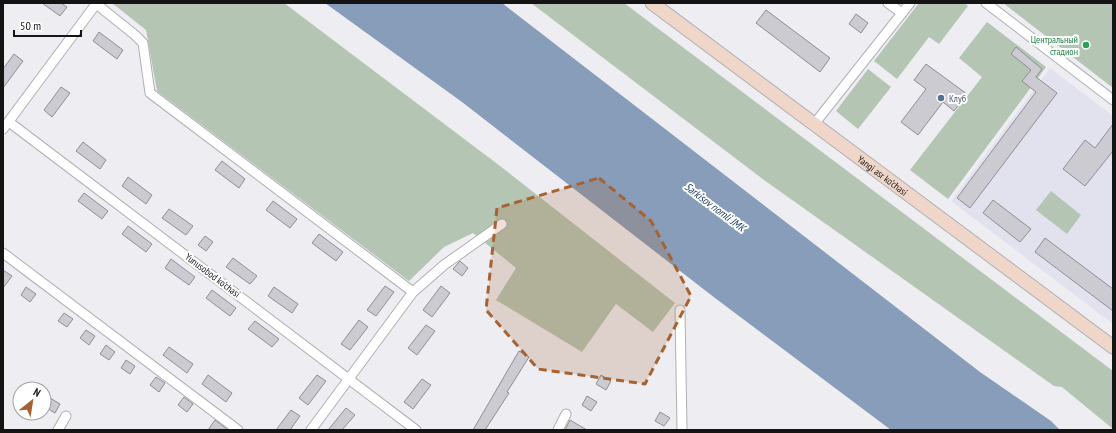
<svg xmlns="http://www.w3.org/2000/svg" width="1116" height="433" font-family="'PT Sans Narrow',sans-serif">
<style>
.built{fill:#e2e2ef}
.green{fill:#b4c5b4}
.water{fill:#879dba}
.building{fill:#cbcbd1;stroke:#8e8e93}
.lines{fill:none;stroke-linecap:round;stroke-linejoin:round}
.street-casing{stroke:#afb0b5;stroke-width:11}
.secondary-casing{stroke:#afb0b5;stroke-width:15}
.street{stroke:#fff;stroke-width:9}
.secondary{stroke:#f0d6c8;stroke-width:13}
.marked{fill:#a66231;fill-opacity:0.2;stroke:#a66231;stroke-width:3;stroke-dasharray:8 5;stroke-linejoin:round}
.leisure-dot{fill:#2e9e5b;stroke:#fff;stroke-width:1.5}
.service-dot{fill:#5c6f8a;stroke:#fff;stroke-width:1.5}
.labels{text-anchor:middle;stroke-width:4;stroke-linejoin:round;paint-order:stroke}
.leisure-label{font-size:10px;fill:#27864d;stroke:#fff;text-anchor:end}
.service-label{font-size:10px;fill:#4e5e75;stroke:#fff;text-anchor:start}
.street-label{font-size:10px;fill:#141415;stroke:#fff}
.water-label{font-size:11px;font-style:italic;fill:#1b3a62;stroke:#fff}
</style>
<rect width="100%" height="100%" fill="#ededf2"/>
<path class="built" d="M1050,68L1113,116V324L951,201Z"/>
<g class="green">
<path d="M112,3H284L500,166L675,303L653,332L616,304L582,352L496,300L516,268L473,233L444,247L409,281L157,91L146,30Z"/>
<path d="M531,3H624L1113,371V429L1062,387L1054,386L764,180Z"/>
<path d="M919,3H964L968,6L939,44L929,37L897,79L874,61Z"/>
<path d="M1003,3H1113V88Z"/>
<path d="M987,22L1046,67L948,199L910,170L982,77L959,58Z"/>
<path d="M868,69L891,87L858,129L836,111Z"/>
<path d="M1051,191L1081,215L1067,234L1036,210Z"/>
</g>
<path class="water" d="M325,3H502L980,372L1051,421L1060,430H891L715,298L462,102Z"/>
<g class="building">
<path d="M42,3H61L67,7L60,16Z"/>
<path d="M766,10L830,58L820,72L756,23Z"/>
<path d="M856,14L868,23L861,33L849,24Z"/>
<path d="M99,32L123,50L117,59L93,41Z"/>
<path d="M1016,47L1042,69L1036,77L1057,93L970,208L957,198L1036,92L1022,81L1031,70L1011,54Z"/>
<path d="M14,54L23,61L3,88V69Z"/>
<path d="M926,64L967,94L954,111L943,102L918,135L901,122L926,89L914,80Z"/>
<path d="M61,87L70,93L52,117L44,110Z"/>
<path d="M1113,124V151L1085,186L1063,169L1085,140L1095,148Z"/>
<path d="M83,142L106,160L100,169L76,151Z"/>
<path d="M222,161L245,179L239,188L215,170Z"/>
<path d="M128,177L152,195L146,204L122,186Z"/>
<path d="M84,193L108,211L102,219L78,201Z"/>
<path d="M993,200L1031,229L1020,242L983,213Z"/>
<path d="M273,201L297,219L290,228L266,210Z"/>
<path d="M169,209L193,226L186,235L162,218Z"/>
<path d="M128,226L152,244L146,252L122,234Z"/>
<path d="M319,234L343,252L336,261L312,243Z"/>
<path d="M205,236L213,242L206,251L198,245Z"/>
<path d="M1045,238L1113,289V311L1035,252Z"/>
<path d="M233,258L257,276L250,284L226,267Z"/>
<path d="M171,259L195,277L189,285L165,268Z"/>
<path d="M460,261L468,268L462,276L453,269Z"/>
<path d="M3,270L12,276L3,288Z"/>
<path d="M385,286L394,292L376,316L367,310Z"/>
<path d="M441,286L450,293L432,317L423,310Z"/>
<path d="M26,287L36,294L30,302L21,295Z"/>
<path d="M274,287L298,304L292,313L268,296Z"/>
<path d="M212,290L236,308L230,316L206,298Z"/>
<path d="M64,313L73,319L67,327L58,321Z"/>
<path d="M359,320L368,327L350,350L341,344Z"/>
<path d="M255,321L279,339L272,347L248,329Z"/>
<path d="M426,325L435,331L417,355L408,348Z"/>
<path d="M86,330L95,336L89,345L80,338Z"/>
<path d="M106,345L115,352L109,360L100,354Z"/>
<path d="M169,347L193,364L187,373L163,355Z"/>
<path d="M519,351L529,357L507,392L509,393L485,430H473Z"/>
<path d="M126,360L135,366L130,374L121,368Z"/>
<path d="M208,375L232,393L226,402L202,384Z"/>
<path d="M317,375L326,381L308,405L299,398Z"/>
<path d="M601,375L611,381L606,390L596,384Z"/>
<path d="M156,377L165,383L159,392L150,385Z"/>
<path d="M422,379L431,385L413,409L404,402Z"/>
<path d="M587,396L597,402L591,411L582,405Z"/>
<path d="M184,397L193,404L187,412L178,405Z"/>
<path d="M50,398L60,404L55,413L45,407Z"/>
<path d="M346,408L355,415L342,430H328Z"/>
<path d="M291,410L300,416L290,430H276Z"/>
<path d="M660,412L670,418L664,426L655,421Z"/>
<path d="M215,420L228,430H208Z"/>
<path d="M570,420L587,430H565Z"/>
</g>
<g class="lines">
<defs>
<g id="street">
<path d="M95,3L135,35L143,43L150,93L413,292"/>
<path d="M888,3L902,13"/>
<path d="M986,3L1113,100"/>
<path d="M9,122L416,430"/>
<path d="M815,123L910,3"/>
<path d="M3,129L96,4"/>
<path d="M3,253L238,430"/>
<path d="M680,310L682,430"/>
<path d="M58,430L66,416"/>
<path d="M311,430L413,292L444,265L502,224"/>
<path d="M558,430L566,414"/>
</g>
<g id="secondary">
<path id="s1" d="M652,3L1113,347"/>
</g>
</defs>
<use href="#street" class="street-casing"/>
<use href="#secondary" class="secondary-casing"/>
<use href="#street" class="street"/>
<use href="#secondary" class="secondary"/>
</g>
<path class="marked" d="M599,178L651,221L691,296L645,384L538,369L486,310L497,208Z"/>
<circle class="leisure-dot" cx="1086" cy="45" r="4"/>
<circle class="service-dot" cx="941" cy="98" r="4"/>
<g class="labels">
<g class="leisure-label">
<text x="1078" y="43">Центральный<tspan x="1078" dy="12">стадион</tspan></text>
</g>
<g class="service-label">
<text x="949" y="102">Клуб</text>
</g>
<g class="street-label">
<text dy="4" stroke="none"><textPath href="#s1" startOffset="288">Yangi asr ko'chasi</textPath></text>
<text transform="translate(213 275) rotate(37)" y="4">Yunusobod ko'chasi</text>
</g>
<g class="water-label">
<text transform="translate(715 207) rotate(37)" y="4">Sarkisov nomli JMK</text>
</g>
</g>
<rect width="1116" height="433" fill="none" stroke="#141415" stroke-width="8"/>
<g transform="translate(32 401) rotate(30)"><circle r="19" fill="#ffffff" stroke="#a1a1a1"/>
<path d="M0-3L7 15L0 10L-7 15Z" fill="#a66231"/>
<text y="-6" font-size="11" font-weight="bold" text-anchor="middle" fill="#141415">N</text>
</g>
<path d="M14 30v6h67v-6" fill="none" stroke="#141415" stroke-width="2"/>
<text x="20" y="30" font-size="12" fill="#141415" stroke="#ffffff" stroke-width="3" paint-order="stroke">50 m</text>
</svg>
